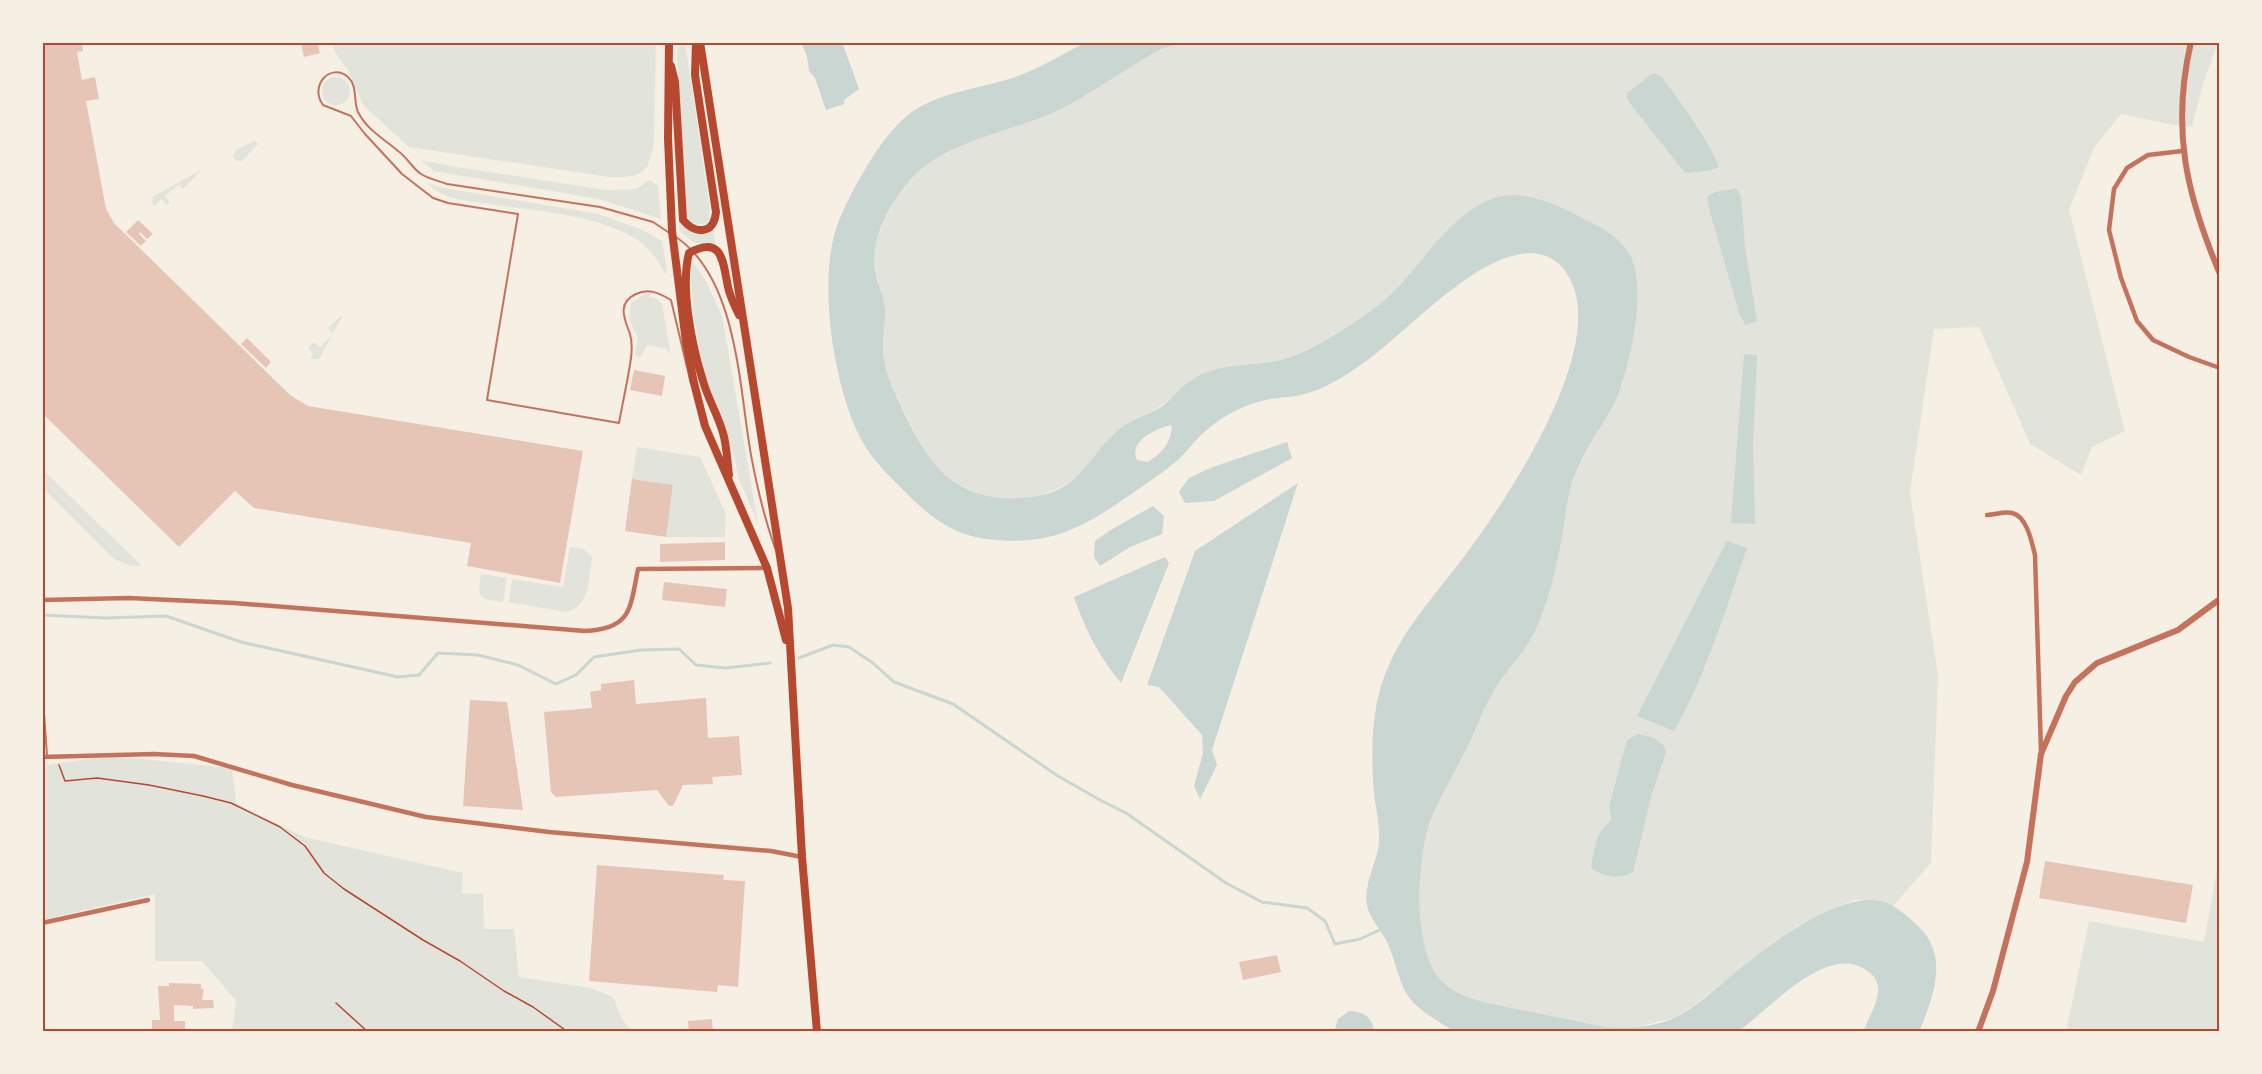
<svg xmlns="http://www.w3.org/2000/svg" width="2262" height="1074" font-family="'Asap Condensed',sans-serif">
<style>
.green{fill:#e2e4dc}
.water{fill:#c9d6d2;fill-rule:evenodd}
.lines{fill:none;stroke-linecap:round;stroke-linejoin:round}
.stream{stroke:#c9d6d2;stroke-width:3}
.building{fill:#e6c5b7}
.path{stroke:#b5482f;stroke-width:1.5}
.service{stroke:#c5725c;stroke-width:2}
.minor{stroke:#c5725c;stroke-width:4.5}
.tertiary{stroke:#c5725c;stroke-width:6}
.primary{stroke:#b5482f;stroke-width:8}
.neatline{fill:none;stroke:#b5482f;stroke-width:2}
</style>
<rect width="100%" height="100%" fill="#f6efe4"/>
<g class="green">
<path d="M333,42H656L654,141C649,176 641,177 609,177L409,147L363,105L348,70L335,52Z"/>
<path d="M678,42H685L710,209L709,220L704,225L693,223L686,217L677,59Z"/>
<path d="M1190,42H2218L2203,84L2192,127L2173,125L2121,114L2094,148L2069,210L2125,431L2092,447L2081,475L2030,444L1979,327L1934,329L1910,492L1938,676L1931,863L1893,906L1871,900H1856L1844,904L1801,926L1778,940L1694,1005L1676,1017L1642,1026L1622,1028L1606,1027L1483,1002C1467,997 1451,992 1439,978C1411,943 1417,862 1430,821L1489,700L1500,680L1533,635L1554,570L1568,498L1576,472L1622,385L1630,357L1636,312L1637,289L1629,251L1600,228L1583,218L1443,235C1428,252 1415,270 1400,285C1369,316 1330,341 1290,357C1281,360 1270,361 1261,364C1240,371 1220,379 1199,387C1190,390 1179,393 1171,398C1161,405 1153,412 1141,418C1132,422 1124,425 1115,432C1105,441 1099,454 1089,465C1064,493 1029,502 991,498C943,492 922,448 903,409C896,395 888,380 884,365C881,347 886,329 885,311C884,291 872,273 874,253C878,226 897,193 916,174C954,138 1012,133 1057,111C1091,94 1122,71 1155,52L1167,47Z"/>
<circle cx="336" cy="91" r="14"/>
<path d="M254,141L258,143L257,145L241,162L235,160L233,157L236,150Z"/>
<path d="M421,160L451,166L606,190L636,189L650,180L658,186L661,219L599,199L434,171Z"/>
<path d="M201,170L183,189L179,185L165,196L170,203L167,205L161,199L154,206L152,201L154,196Z"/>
<path d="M429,183L438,187L598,214L643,230L662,241L667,270L665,274C659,262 650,249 639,241C599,214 535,211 488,204C465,200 445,200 428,184Z"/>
<path d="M679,224L710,231L713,229L716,246L694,243L679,230Z"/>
<path d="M692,260L707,283L722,316L758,523L738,477L735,458L704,372L694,318L690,265Z"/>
<path d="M645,294H650V297L656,298L662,304L671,355L665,348L647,345L641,356L638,357L635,355L638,338L629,319L631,303Z"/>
<path d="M341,316L342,317L319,359H310L313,354L308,348L314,342L320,347L333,334L328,328Z"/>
<path d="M637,447L700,457L726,514L725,537H666L673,485L632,479Z"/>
<path d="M42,469L142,566H131L114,559L42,487Z"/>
<path d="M570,547L584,549L592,557C589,577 590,607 566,612L509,602L512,579L563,587Z"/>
<path d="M481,574L507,578L503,602C479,599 477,599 481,574Z"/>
<path d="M112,756L232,768L236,803L304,837L463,873L462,893L483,894L484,929H514L519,977L591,988L613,997L622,1019L632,1032H232L236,1001L202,961H155V894L42,920V765Z"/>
<path d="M2220,853V1032H2066L2089,921L2204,942Z"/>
</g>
<g class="water">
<path d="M801,42H842L859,89L844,100V104L826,110L815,78L809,71L807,56Z"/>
<path d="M1086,42H1190L1167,47L1155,52C1123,71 1092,93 1059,110C1012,133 948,139 912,178C892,200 869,239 875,270C877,283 884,295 885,309C886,326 881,343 884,360C887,380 898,399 906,417C934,474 962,505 1031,497C1081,491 1086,459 1117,431C1129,420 1147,416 1161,407C1172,399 1180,387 1192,380C1218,362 1251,367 1280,360C1300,355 1318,345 1336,334C1359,320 1381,305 1400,285C1427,256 1450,218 1487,201C1519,186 1556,204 1584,219C1601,227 1623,239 1631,257C1647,292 1630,372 1613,406C1600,429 1584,451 1574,477C1567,497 1565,517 1562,537C1556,569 1548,605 1533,635C1524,653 1509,667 1498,684C1485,704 1477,727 1467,748C1454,773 1441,796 1430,821C1417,861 1412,944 1439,978C1451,992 1467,997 1483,1002L1606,1027C1629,1029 1657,1027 1678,1016C1699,1005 1717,987 1736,972C1768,946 1838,892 1880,901C1895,904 1907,916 1918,926C1950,956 1933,997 1919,1032H1863C1872,1009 1892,984 1863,968C1823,946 1767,1012 1737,1032C1669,1032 1602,1032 1534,1032C1517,1032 1500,1032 1483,1032C1475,1032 1466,1034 1458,1032C1452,1031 1441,1023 1436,1020C1399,996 1404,987 1390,949C1385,933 1370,921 1367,905C1363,885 1377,863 1379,843C1380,826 1376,810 1374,793C1371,757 1371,714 1383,680C1401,629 1435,596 1466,554C1509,496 1596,365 1575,291C1570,275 1560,260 1543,255C1490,240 1413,326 1374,355C1354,370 1332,386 1308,393C1296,397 1284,397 1271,399C1251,402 1230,412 1214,424C1200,434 1190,448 1178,460C1165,471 1151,480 1137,490C1084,527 1053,547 986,539C949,534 926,513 901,488C886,473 871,458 861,439C834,388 818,285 836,229C847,197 877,144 901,121C932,91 980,90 1018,76C1042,67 1063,54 1086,42ZM1172,425C1171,443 1163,452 1148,462L1137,460C1128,441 1157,428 1172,425Z"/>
<path d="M1653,73L1661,76C1682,105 1705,133 1719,167L1707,171L1685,173L1629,102L1626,94Z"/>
<path d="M1736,188L1741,196L1745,247L1757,321L1746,325L1740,316L1710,212L1707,196L1716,192Z"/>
<path d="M1744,354L1757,355L1753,445L1755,524L1731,523Z"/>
<path d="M1287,442L1292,458L1214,501L1185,503L1179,492L1189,478L1210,468Z"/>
<path d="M1298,483L1212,750L1217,765L1200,799L1194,786L1203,753L1202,735L1159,687L1147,685L1195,551Z"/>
<path d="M1153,506L1164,516L1162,534L1130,547L1100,566L1094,557L1095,541L1109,531Z"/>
<path d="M1727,541L1747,548C1726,609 1706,675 1674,731L1637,716Z"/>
<path d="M1165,557L1169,563L1121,683C1098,655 1086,631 1074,597Z"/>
<path d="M1638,734L1654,738L1663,745L1666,752L1651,797L1633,872C1619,880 1604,877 1591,868C1593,857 1595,839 1601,831C1609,819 1614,826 1609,807L1627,740Z"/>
<path d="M1349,1011C1364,1011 1373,1018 1374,1032H1334L1338,1019Z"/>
</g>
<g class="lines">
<g class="stream">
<path d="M42,615L105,618L166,616L241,642L398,677L419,675L438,653L478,655L518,665L556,684L576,675L594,657L641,650L679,649L696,665L725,668L770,663"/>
<path d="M799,658L833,645L849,647L873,663L894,682L953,704L1058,776L1100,800L1126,813L1226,883L1262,902L1307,908L1325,921L1335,944L1360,939L1384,928"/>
</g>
</g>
<g class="building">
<path d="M42,42H82L83,51L77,52L82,80L95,77L99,99L86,101L106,209L114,223L290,395L308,406L583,451L560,583L467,566L471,543L254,508L235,491L179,547L42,413Z"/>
<path d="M301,42H317L320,53L304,57Z"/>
<path d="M138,220L153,234L147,239L140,232L139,234L146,241L141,246L126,232Z"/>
<path d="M247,338L271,362L266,368L241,344Z"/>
<path d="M634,370L665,376L662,396L630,390Z"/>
<path d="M632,479L673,485L666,537L625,531Z"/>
<path d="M725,542V560L660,562V544Z"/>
<path d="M664,582L727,589L725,607L662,600Z"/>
<path d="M634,680L636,704L706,698L708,738L739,736L742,775L712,777L713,784L683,785L673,806H669L657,790L556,797L551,792L544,712L592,708L590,692L601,690V684Z"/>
<path d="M470,700L507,702L523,810L463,806Z"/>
<path d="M2045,861L2193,885L2186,923L2039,898Z"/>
<path d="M597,865L724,875L723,880L745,881L738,987L718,985L717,992L589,981Z"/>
<path d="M1277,955L1281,972L1243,980L1239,962Z"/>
<path d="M169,983L201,984V989H204L202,1000H213L214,1008L193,1009V1006L174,1005V1021H185V1032H152V1020H160L158,986H169Z"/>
<path d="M712,1019L713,1032H689L688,1021Z"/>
</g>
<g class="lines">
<g class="path">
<path d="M59,765L65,781L97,778L149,785L203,796L231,803L280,827L305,846L324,873L344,889L423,940L460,961L504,991L533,1007L568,1032"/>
<path d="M336,1003L368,1032"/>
</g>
<g class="service">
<path d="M671,234L653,222L600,207L447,184C439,181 429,179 421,174C412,168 407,157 398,151C384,139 367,130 358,112C353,101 358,86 348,77C330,62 309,86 323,105L351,116L365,134L402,174L433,198L448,203L518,214L487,400L619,423C623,401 628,379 631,358C632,350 632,341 630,334C625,320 616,303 636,294C649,288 659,293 671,300L691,384"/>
<path d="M676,237C738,279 739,388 751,455C757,487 764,517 775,548"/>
<path d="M42,684L47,756"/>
</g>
<g class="minor">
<path d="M2182,151L2148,155L2127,168L2114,189L2109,230L2121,278L2137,321L2153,340L2189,357L2220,368"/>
<path d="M1987,515C1994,515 2005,511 2012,513C2027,516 2032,543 2035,555L2041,752"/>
<path d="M42,600L129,598L234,603L585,631C632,629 630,608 638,569L767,568"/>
<path d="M42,757L154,754L194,756L292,785L426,817L549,832L771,851L802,857"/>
<path d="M42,923L148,900"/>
</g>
<g class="tertiary">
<path d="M2191,42C2171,129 2186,194 2220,274"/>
<path d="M1978,1032L1993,991L2027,862L2041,754L2066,696L2075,682L2097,663L2178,630L2220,599"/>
</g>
<g class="primary">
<path d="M669,42L668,138L672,231L686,342L694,383L705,426L767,568L786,640"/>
<path d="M700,42L788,608L802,857L817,1032"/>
<path d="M671,66L675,82L683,220C696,235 714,234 716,212L695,75L696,42"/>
<path d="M729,475C727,461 727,446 723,433C718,415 708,399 703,381C692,346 680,288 689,253C723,234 723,263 728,287C730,297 735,306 739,315"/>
</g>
</g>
<rect width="2262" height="1074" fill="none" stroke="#f6efe4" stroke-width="87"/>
<rect x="44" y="44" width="2174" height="986" class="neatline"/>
</svg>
